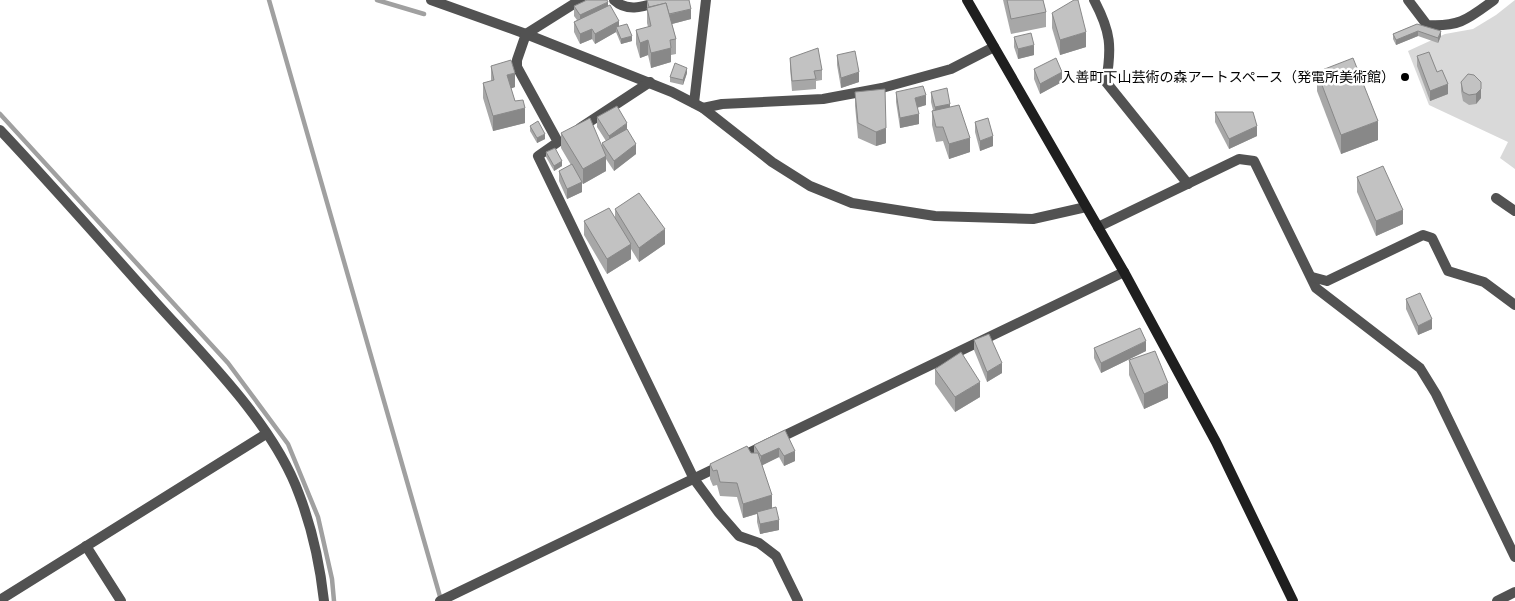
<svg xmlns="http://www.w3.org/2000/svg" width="1515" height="601" font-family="Montserrat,'Noto Sans JP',sans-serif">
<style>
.green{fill:#d9d9d9}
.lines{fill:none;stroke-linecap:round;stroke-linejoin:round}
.stream{stroke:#a0a0a0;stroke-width:4.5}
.street{stroke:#525252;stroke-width:10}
.secondary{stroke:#1f1f1f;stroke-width:10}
.wall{fill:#a7a7a7}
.shaded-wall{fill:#888}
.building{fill:#c2c2c2;stroke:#888}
.poi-dot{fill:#000;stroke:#fff;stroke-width:2}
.labels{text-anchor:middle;stroke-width:5;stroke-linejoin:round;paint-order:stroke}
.poi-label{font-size:14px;fill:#000;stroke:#fff;text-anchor:end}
</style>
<rect width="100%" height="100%" fill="#fff"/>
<path class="green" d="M1515,0V169L1500,158L1508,142L1429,105L1408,51L1445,34L1473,29L1496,15Z"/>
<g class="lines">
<g class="stream">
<path d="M269,0L441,600"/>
<path d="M377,0L424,14"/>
<path d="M0,114L228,363L288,444L318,517L332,579L334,601"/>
</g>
<g class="street">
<path d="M431,0L526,34L672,92L703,108L772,162L810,186L852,203L935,216L1033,219L1086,207"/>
<path d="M580,0L526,34L517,60V67L558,142L538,156L694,479L719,513L739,536L759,543L776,556L798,601"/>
<path d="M614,0C629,14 647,5 665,0"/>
<path d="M1094,0C1111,32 1112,47 1106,82L1188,184"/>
<path d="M1408,0L1427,25C1460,27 1468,19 1494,0"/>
<path d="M694,103L706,0"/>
<path d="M703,108L722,104L823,99L882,88L951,69L994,47"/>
<path d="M580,128L650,82"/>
<path d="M0,130C51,184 100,240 150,296C200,352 273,422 299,494C312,528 320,565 324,601"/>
<path d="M1496,198L1515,211"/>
<path d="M1098,227L1239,159L1254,161L1316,288L1420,368L1436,394L1515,557"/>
<path d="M1312,277L1327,281L1423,235L1432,238L1448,271L1484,282L1515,305"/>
<path d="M740,457L1124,272"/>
<path d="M86,546L121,601"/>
<path d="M0,600L266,434"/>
<path d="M440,601L722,465"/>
<path d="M1497,601L1515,592"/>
</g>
<path class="secondary" d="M967,0L1124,272L1216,442L1293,601"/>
</g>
<g class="wall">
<path d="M647,0H689L691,19L672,24L676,39V54L671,55V62L651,68L648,55L640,58L636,44V30L648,27L647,23Z"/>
<path d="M1003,0H1043L1046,12V27L1011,34Z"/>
<path d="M574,6H608L619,26L632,41L621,44L616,32L595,44L592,39L580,44L574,32V22L577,20L574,16Z"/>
<path d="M1052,13L1086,47L1060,55L1052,28Z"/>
<path d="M1417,24L1441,36L1438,43L1418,36L1396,45L1393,39V34Z"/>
<path d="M1014,37L1034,55L1018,59L1014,47Z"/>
<path d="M837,55L859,82L841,88L837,65Z"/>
<path d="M1417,56L1437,72L1448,94L1430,101L1417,66Z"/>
<path d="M790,58L822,70V80L816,81V89L792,91L790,68Z"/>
<path d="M491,66L515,87L511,88L515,101L525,123L493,131L483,98V83L491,81Z"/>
<path d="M1034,69L1062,82L1040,94L1034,79Z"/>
<path d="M1317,72L1378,140L1341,154L1317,91Z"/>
<path d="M687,73L683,85L670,82V77Z"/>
<path d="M1461,82L1481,92V98L1476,104L1469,105L1463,101L1461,91Z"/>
<path d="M855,92L886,143L876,146L858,138L855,106Z"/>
<path d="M896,92L926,105L917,108L919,124L900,128L896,102Z"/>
<path d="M931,92L950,107L970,152L949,159L943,141L936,142L932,125V111L933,110L931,102Z"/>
<path d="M1215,112L1257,136L1229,149L1215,122Z"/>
<path d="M597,117L627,130L636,154L614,171L606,159V171L583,184L581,182L582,192L567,199L559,181V171L571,165L561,148V133L602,148V143L606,141L597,127Z"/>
<path d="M975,122L993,146L980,151L975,132Z"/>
<path d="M530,126L545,139L537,143L530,131Z"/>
<path d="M546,152L562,166L554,171L546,157Z"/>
<path d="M1357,177L1403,224L1376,236L1357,192Z"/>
<path d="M615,209L665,244L639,262L631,249V259L607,274L584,235V221L615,218Z"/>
<path d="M1406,299L1432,329L1418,335L1406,309Z"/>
<path d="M974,340L1002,373L987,382L974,350Z"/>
<path d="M1094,348L1146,351L1101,373L1094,358Z"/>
<path d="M1129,360L1168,398L1144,409L1129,375Z"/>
<path d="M935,369L980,397L955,412L935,384Z"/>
<path d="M785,430L795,461L784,466L779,457L762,465L772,508L779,530L760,534L757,522V514L743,518L737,497L720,496L717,485L713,486L710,479V464L754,453V445Z"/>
</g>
<g class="shaded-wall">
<path d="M608,2V12L580,25V15Z"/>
<path d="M691,9V19L668,25V15Z"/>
<path d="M619,21V31L616,27V32L595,44V34Z"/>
<path d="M592,29V39L580,44V34Z"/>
<path d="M1418,31V36L1396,45V40Z"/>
<path d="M1441,31V36L1438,43V38Z"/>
<path d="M1086,32V47L1060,55V40Z"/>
<path d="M632,36V41L621,44V39Z"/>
<path d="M648,40V55L640,58V43Z"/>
<path d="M1034,45V55L1018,59V49Z"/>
<path d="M671,48V62L651,68V53Z"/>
<path d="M687,68V73L683,85V80Z"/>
<path d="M859,72V82L841,88V78Z"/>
<path d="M1062,72V82L1040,94V84Z"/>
<path d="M515,73V87L507,90V75Z"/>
<path d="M1481,82V98L1476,104V94Z"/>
<path d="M1448,84V94L1430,101V91Z"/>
<path d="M926,95V105L915,108V98Z"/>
<path d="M950,104V114L935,117V107Z"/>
<path d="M525,108V123L493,131V116Z"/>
<path d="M919,114V124L900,128V118Z"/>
<path d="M1378,121V140L1341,154V135Z"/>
<path d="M627,123V133L609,146V136Z"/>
<path d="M1257,126V136L1229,149V139Z"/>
<path d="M886,128V143L876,146V132Z"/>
<path d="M545,134V139L537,143V138Z"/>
<path d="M993,136V146L980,151V141Z"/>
<path d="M970,138V152L949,159V144Z"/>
<path d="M636,144V154L614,171V161Z"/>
<path d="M606,156V171L583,184V169Z"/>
<path d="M562,161V166L554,171V166Z"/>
<path d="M582,182V192L567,199V189Z"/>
<path d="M1403,210V224L1376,236V221Z"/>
<path d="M665,229V244L639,262V248Z"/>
<path d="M631,244V259L607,274V259Z"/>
<path d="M1432,319V329L1418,335V326Z"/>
<path d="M1146,341V351L1101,373V363Z"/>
<path d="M1002,363V373L987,382V372Z"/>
<path d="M980,382V397L955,412V397Z"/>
<path d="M1168,383V398L1144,409V394Z"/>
<path d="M779,448V457L761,466V456Z"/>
<path d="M795,451V461L784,466V456Z"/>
<path d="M772,495V509L743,518V504Z"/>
<path d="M779,520V530L760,534V524Z"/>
</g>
<g class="building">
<path d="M587,0H607L608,2L580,15L574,6Z"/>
<path d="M647,0H689L691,9L669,14L666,3L649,7Z"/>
<path d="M1007,0H1043L1046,12L1011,19Z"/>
<path d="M1074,0H1078L1086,32L1060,40L1052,13Z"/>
<path d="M666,3L676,39L670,40L671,48L651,53L648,40L640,43L636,30L651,26L647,8Z"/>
<path d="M610,5L619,21L595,34L592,29L580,34L574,22Z"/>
<path d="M627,24L632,36L621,39L616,27Z"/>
<path d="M1417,24L1441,31L1438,38L1418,31L1396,40L1393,34Z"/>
<path d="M1031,33L1034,45L1018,49L1014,37Z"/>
<path d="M818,48L822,70L814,71L816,79L792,81L790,58Z"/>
<path d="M855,51L859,72L841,78L837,55Z"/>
<path d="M1429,52L1437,72L1442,70L1448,84L1430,91L1417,56Z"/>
<path d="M1056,58L1062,72L1040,84L1034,69Z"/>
<path d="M1353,58L1378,121L1341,135L1317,72Z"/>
<path d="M511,60L515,73L507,75L515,101L523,100L525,108L493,116L483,83L494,80L491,66Z"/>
<path d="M675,63L687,68L683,80L670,77Z"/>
<path d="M1468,74L1474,75L1481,82V89L1476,94L1469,95L1463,92L1461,82Z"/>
<path d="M923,86L926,95L915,98L919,114L900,118L896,92Z"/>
<path d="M947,88L950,104L935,107L931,92Z"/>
<path d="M885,89L886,128L876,132L858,123L855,92Z"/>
<path d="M959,105L970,138L949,144L943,127H936L932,111Z"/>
<path d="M617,106L627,123L609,136L597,117Z"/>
<path d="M1215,112H1253L1257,126L1229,139Z"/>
<path d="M590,118L606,156L583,169L561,133Z"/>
<path d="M988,118L993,136L980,141L975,122Z"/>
<path d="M538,121L545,134L537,138L530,126Z"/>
<path d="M627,129L636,144L614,161L602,143Z"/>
<path d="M555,148L562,161L554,166L546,152Z"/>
<path d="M572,164L582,182L567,189L559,171Z"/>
<path d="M1383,166L1403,210L1376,221L1357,177Z"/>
<path d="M639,193L665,229L639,248L615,209Z"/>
<path d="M609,208L631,244L607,259L584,221Z"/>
<path d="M1420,293L1432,319L1418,326L1406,299Z"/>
<path d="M1140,328L1146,341L1101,363L1094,348Z"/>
<path d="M989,334L1002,363L987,372L974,340Z"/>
<path d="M1155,351L1168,383L1144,394L1129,360Z"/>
<path d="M961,352L980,382L955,397L935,369Z"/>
<path d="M785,430L795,451L784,456L779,448L761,456L754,445Z"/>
<path d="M747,446L751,453H758L772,495L743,504L737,483L720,482L717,470L713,471L710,464Z"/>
<path d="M776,507L779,520L760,524L757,512Z"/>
</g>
<circle class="poi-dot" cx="1405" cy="77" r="5"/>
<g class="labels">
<g class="poi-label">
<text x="1395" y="82">入善町下山芸術の森アートスペース（発電所美術館）</text>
</g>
</g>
</svg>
